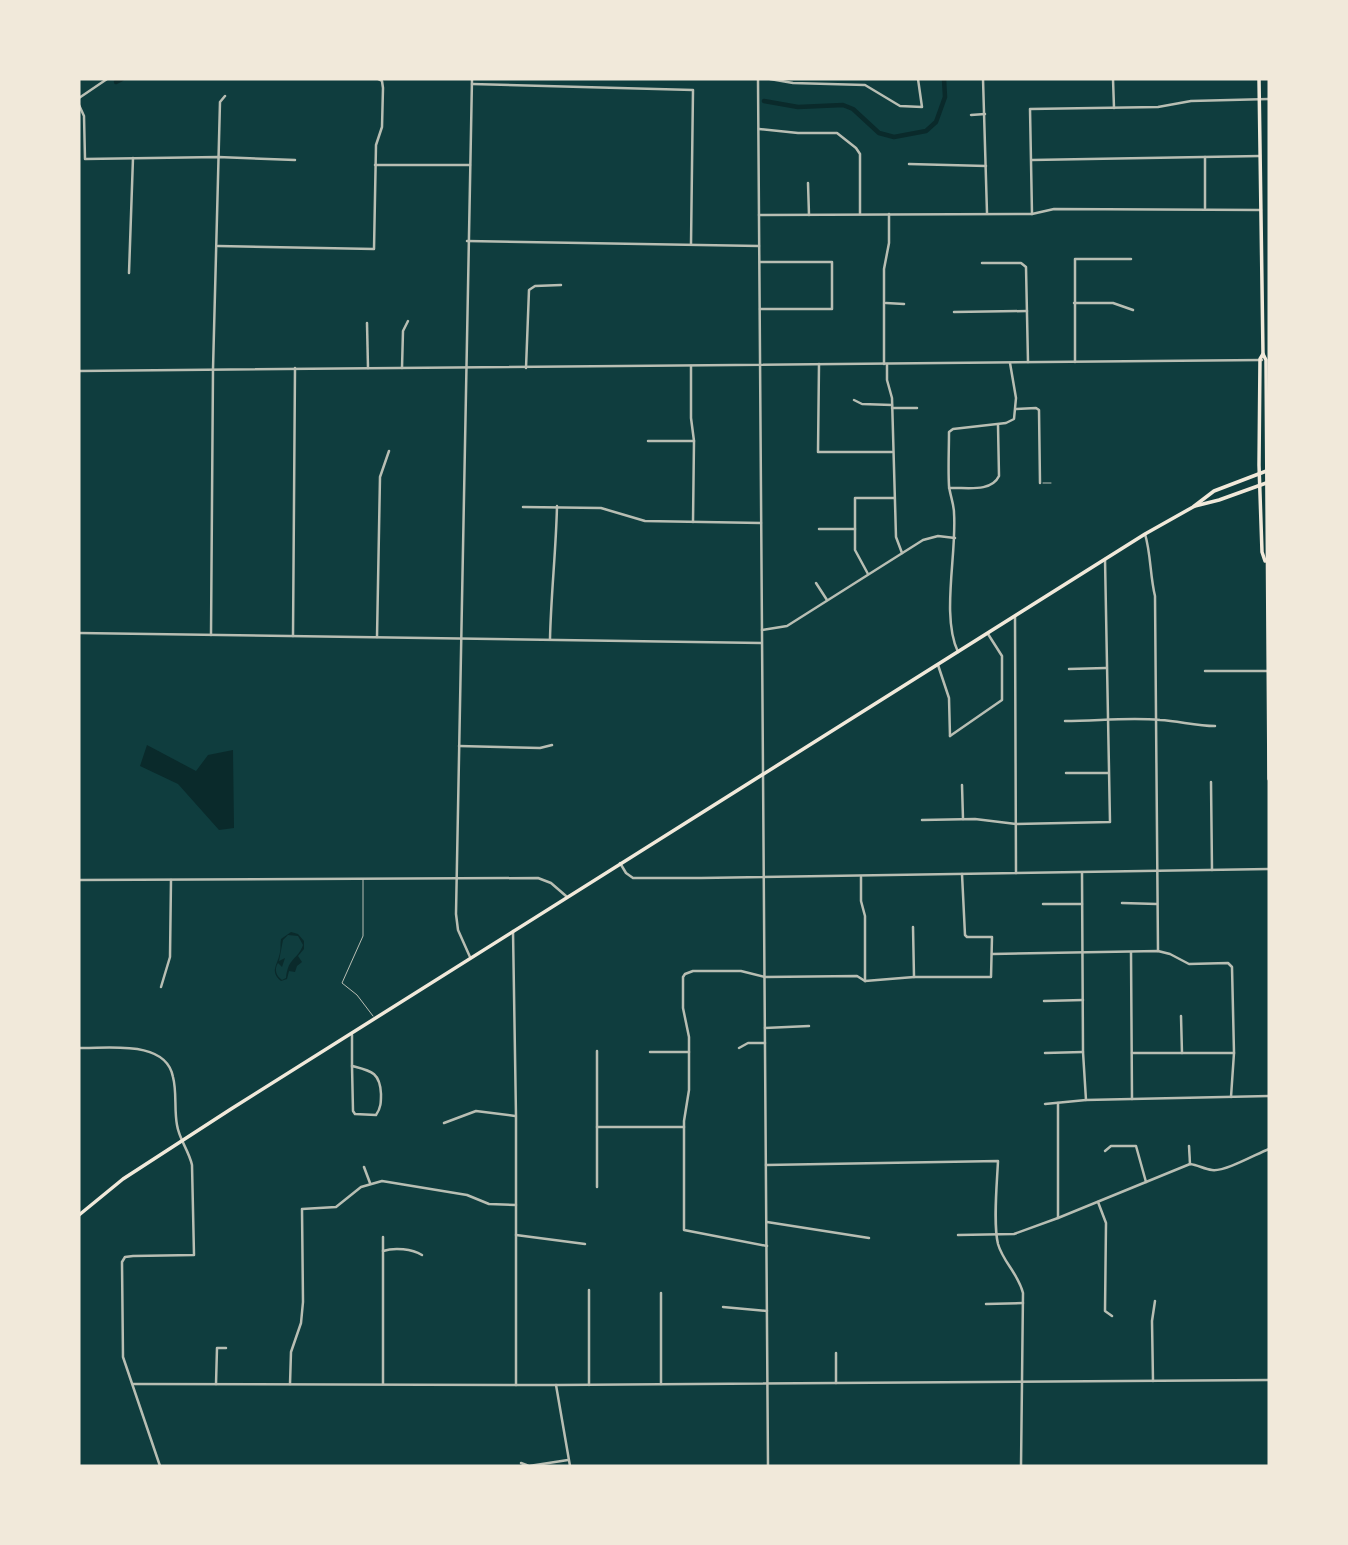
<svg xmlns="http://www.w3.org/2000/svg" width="1348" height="1545" font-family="Barlow,sans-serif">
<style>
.water{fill:#0a2a2b;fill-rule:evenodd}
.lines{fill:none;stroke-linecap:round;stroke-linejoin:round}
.canal{stroke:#0a2a2b;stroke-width:4.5}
.service{stroke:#b8beb3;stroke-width:1}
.minor{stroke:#b8beb3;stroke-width:2.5}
.tertiary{stroke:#b8beb3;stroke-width:2.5}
.secondary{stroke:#f1e9da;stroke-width:3.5}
.primary{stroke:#f1e9da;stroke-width:3.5}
</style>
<rect width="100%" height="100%" fill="#0f3d3e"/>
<g class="water">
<path d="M147,745L196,771L208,755L233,750L234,828L219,830L178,784L140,766Z"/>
<path d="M291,932L298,934L304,941V949L298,956L302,962L297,966L295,972L289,971L287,979L281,981C269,971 278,965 280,952C281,948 280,944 281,939ZM288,935L298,936L303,945C298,960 288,957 286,978L282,980C276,976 274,969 278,963L282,967L285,958L279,961L283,940Z"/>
</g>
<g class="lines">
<g class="canal">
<path d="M116,82L122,79"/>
<path d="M764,101L798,107L843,105L853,109L879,133L894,137L926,131L936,122L945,97L944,79"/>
</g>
<g class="service">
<path d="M1043,483H1051"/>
<path d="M363,880V936L342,983L357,995L373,1016"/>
</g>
<g class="minor">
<path d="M770,79L793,83L865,85L900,106L922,107L918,79"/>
<path d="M983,79L987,213"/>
<path d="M1113,79L1114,108"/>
<path d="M472,84L693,90L691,244"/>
<path d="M79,105L84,116L85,159L218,157L295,160"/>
<path d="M971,115L985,114"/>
<path d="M759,129L798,133H837L856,148L860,154V214"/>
<path d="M1032,160L1260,156"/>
<path d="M909,164L986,166"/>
<path d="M375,165H470"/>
<path d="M808,183L809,215"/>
<path d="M1205,208V157"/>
<path d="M1032,214L1030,109L1158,107L1191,101L1269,99"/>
<path d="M759,215L1032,214L1054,209L1261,210"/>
<path d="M467,241L759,246"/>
<path d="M218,246L374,249L376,145L382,127L383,88L382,81L378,79"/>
<path d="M760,262H832V309H760"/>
<path d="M982,263H1021L1026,267L1028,362"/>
<path d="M129,273L133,158"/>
<path d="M886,303L904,304"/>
<path d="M1074,303H1113L1133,310"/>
<path d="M954,312L1027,311"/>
<path d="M367,323L368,368"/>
<path d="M1075,362V259H1131"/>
<path d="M819,364L818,452H892"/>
<path d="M884,364V269L889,243V214"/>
<path d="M887,364V380L892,398L896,537L902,553"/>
<path d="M691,366V418L694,441L693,522"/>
<path d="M402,368L403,331L408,321"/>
<path d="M526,368L529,290L535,286L561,285"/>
<path d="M854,400L862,404L892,405"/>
<path d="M892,408H917"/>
<path d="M1016,409L1036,408L1039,410L1040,483"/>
<path d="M648,441H694"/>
<path d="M949,488C965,487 991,493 999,476L998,425"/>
<path d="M523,507L601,508L645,521L761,523"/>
<path d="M819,529H855"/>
<path d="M1145,534C1151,554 1150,576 1155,596L1158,951"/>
<path d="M868,574L855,550V498H894"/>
<path d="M816,583L827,600"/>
<path d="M1015,616L1016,873"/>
<path d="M762,630L787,626L923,540L938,536L955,538"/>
<path d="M211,635L213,369L220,102L225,96"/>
<path d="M293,636L295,368"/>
<path d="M377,637L380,477L389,451"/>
<path d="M550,639C551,594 556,551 557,506"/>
<path d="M958,652C941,616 957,554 954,513C954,504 950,495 949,486C948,468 949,450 949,432L953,429L1006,423L1014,419L1016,398L1010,363"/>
<path d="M938,665L949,698L950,736"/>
<path d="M1069,669L1106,668"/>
<path d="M1205,671H1268"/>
<path d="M1065,721C1097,721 1129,717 1160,720C1179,721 1196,726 1215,726"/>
<path d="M950,736L1002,700V656L988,634"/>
<path d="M459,746L540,748L552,745"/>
<path d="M1066,773H1108"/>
<path d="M1211,782L1212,870"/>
<path d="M962,785L963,819"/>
<path d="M922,820L975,819L1016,824L1110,822L1105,559"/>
<path d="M1082,873L1083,1052L1086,1100"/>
<path d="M861,877V901L865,916V981"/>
<path d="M1122,903L1157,904"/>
<path d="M1043,904H1082"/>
<path d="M913,927L914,977"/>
<path d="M513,931L516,1116V1385"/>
<path d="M1131,952L1132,1099"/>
<path d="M992,954L1158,951L1170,954L1189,964L1228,963L1232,967L1234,1053L1231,1097"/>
<path d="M865,981L914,977H991L992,937H967L965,935L962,874"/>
<path d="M161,987L170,957L171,880"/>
<path d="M1044,1001L1083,1000"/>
<path d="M1181,1016L1182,1053"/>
<path d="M765,1028L809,1026"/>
<path d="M352,1035V1066"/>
<path d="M739,1048L748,1043H765"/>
<path d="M597,1051V1187"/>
<path d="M650,1052H689"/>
<path d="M1045,1053L1083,1052"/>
<path d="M1132,1053H1234"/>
<path d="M352,1066C371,1071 380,1072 381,1094C381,1102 381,1108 376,1115L355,1114L353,1111Z"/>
<path d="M1058,1103V1218"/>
<path d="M1045,1104L1086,1100L1269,1096"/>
<path d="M444,1123L476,1111L515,1116"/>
<path d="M597,1127H684"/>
<path d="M1189,1146L1190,1164"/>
<path d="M1105,1151L1111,1146H1136L1146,1182"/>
<path d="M766,1165L998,1161C997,1183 993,1224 998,1244C1003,1262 1018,1273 1023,1293L1022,1381"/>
<path d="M364,1167L370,1183"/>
<path d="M1098,1202L1106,1223L1105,1311L1112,1316"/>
<path d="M767,1222L869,1238"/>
<path d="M516,1235L585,1244"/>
<path d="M958,1235L1014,1234L1058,1218L1190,1164C1198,1165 1204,1169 1212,1170C1225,1172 1256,1154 1269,1149"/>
<path d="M383,1237V1384"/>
<path d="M767,1246L684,1230V1121L689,1090V1037L683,1008V977L685,974L693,971H741L765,977L857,976L865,981"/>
<path d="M383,1251C395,1247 412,1249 422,1255"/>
<path d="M589,1290V1385"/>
<path d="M986,1304L1023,1303"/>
<path d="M723,1307L767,1311"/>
<path d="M836,1353V1383"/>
<path d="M1153,1381L1152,1321L1155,1301"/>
<path d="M216,1384L217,1348H226"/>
<path d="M290,1384L291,1352L301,1323L303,1302L302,1209L336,1207L361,1187L382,1181L467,1195L489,1204L516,1205"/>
<path d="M661,1384V1293"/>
<path d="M521,1463L529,1466L568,1460"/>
</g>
<g class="tertiary">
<path d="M758,79L768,1466"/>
<path d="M79,98L107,79"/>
<path d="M79,371L1262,360"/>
<path d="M79,633L761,643"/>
<path d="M620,863L626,873L633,878H701L1269,869"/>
<path d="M79,880L538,878L551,883L566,896"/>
<path d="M470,957L458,930L456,914L472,79"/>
<path d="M79,1048C107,1049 166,1039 173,1077C177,1092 174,1109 177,1125C179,1139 189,1151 192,1165L194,1255L133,1256L125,1257L122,1262L123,1357L160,1466"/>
<path d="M133,1384L556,1385L1269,1380"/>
<path d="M556,1385L570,1466"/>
<path d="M1021,1466L1022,1382"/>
</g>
<g class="secondary">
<path d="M1259,79L1263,354L1266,360L1269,779"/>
<path d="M1263,354L1260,359L1259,465L1262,552L1265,561"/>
</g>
<g class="primary">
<path d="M1195,506L1219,500L1269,482"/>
<path d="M79,1215L123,1179L231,1109L1145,534L1193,507L1214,491L1269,470"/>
</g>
</g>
<rect width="1348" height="1545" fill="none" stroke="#f1e9da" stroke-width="161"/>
</svg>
